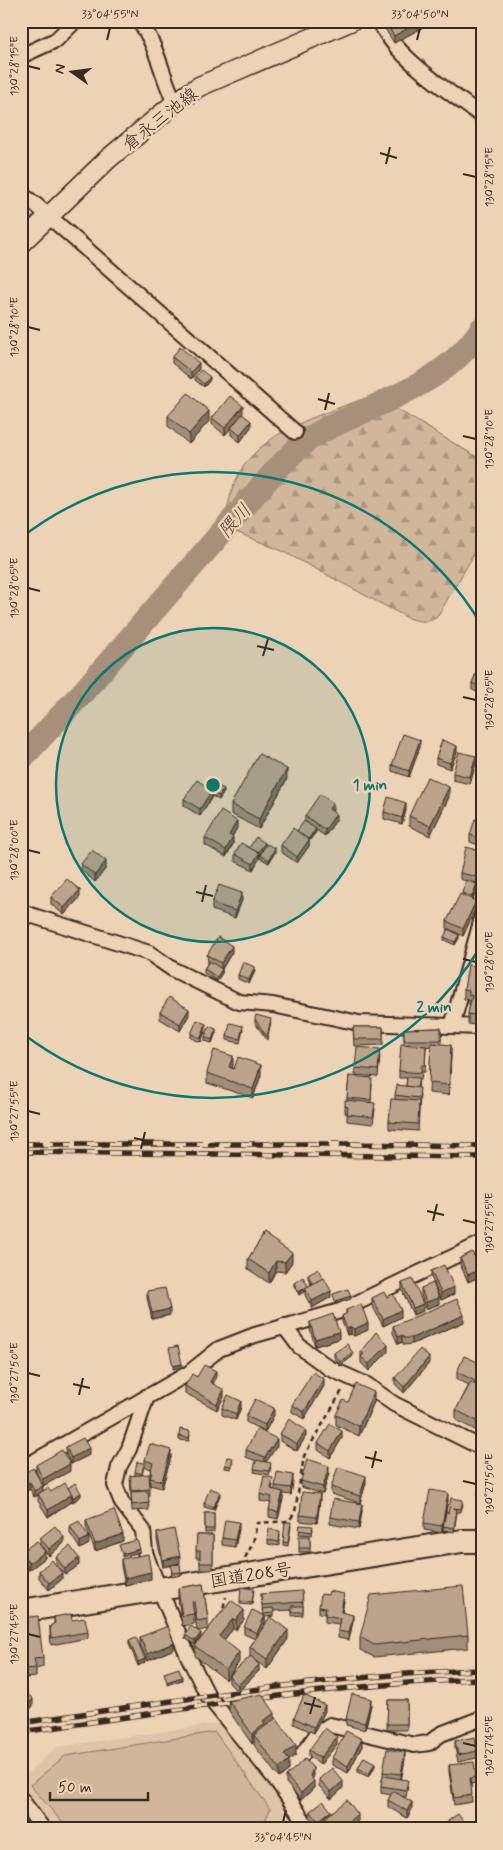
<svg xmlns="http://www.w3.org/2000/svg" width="503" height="1850" font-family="Mynerve,'Klee One',sans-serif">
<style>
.built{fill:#dec5a8}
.grass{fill:#d0b79c;stroke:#86705d}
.forest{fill:url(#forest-firs);stroke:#86705d}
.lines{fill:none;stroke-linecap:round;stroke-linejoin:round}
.stream{stroke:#7c6755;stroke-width:4}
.river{stroke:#a7907a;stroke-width:24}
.minor-casing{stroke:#3b2a1e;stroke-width:18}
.secondary-casing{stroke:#3b2a1e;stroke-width:22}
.trunk-casing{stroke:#3b2a1e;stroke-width:26}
.path{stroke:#3b2a1e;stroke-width:2.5;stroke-dasharray:5 4;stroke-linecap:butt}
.minor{stroke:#edd3b5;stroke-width:14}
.secondary{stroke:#edd3b5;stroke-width:19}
.trunk{stroke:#edd3b5;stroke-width:22}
.rail-casing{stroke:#3b2a1e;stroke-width:5.5}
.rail{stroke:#edd3b5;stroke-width:4;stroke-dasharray:11;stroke-linecap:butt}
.wall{fill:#a18d78;stroke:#3b2a1e}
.shaded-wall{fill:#837361;stroke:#3b2a1e}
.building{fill:#bba48b;stroke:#3b2a1e}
.ticks{fill:none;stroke:#3b2a1e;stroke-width:2}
.ring{fill:none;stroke:#0f766e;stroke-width:2.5}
.labels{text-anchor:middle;stroke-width:5;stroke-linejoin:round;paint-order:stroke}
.street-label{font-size:18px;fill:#3b2a1e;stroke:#edd3b5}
.water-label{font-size:19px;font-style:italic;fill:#513e30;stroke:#edd3b5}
.centre{fill:#0f766e;stroke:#edd3b5;stroke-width:2.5}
.ring-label{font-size:15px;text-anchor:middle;font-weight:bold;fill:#0f766e;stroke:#edd3b5;stroke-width:5;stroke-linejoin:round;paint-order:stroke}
.neatline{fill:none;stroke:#3b2a1e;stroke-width:2}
.ticks-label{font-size:12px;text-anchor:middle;fill:#3b2a1e}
</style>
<defs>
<pattern id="forest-firs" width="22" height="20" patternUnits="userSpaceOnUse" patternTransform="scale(1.25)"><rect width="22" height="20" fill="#d0b79c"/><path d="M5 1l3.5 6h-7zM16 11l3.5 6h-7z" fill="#aa957f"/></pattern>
</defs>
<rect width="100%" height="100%" fill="#edd3b5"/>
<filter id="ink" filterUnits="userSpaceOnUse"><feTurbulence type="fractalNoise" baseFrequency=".02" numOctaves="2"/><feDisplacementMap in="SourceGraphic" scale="10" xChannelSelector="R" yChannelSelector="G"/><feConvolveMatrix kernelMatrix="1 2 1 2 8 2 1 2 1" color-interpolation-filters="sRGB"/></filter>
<g filter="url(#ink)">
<path class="built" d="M221,1720L296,1821L280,1829H50L21,1787V1779L56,1747L214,1724Z"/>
<path class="grass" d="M215,1732L270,1809L266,1819L241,1829H68L30,1785L65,1756Z"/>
<path class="forest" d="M373,395L482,460V541L437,617C428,624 419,621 408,618L282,551L224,527C227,512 229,496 235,482C257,429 324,415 373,395Z"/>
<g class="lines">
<path class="stream" d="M21,1813L31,1829"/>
<path class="river" d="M21,759L83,692L275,471C287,459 300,444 315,435C372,403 445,387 482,328"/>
<defs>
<g id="minor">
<path d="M139,21C157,44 162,77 175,103"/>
<path d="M380,21C392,55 452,94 482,116"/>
<path d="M21,56L56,40L75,21"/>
<path d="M21,194L36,205L295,432"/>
<path d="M21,912L149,953L174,970L239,1002L273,1005L359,1023L482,1027"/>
<path d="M452,1026L482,918"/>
<path d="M284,1326L299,1346L329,1368L367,1385L394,1404L482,1448"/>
<path d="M147,1396L129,1449L119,1467L115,1485L122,1503L143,1530L145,1552L151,1569L189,1658L208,1696L280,1785L309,1829"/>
<path d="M21,1469L189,1373L219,1349L255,1335L340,1311L482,1243"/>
<path d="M280,1785L318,1733L330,1725L414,1745L429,1743L441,1734L482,1718"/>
<path d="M21,1799L43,1829"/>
</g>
<path id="secondary" d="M21,243L108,159L175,103L198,87L351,21"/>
<path id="trunk" d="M21,1611L462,1541H482"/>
</defs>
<use href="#minor" class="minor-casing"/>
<use href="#secondary" class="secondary-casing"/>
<use href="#trunk" class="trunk-casing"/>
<g class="path">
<path d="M245,1558L253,1543L257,1523L289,1521L295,1512L304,1456L343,1389"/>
<path d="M221,1616L226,1597"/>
</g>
<use href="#minor" class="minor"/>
<use href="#secondary" class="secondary"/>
<use href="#trunk" class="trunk"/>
<defs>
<g id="rail">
<path d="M21,1144H348L482,1146"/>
<path d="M21,1152L482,1157"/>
<path d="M21,1723C174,1701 328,1675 482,1670"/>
<path d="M21,1732C174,1711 328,1684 482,1679"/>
</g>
</defs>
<use href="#rail" class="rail-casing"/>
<use href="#rail" class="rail"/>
</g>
<g class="wall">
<path d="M384,21H427V25L394,43L384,27Z"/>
<path d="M172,357L199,369L191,379L172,363Z"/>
<path d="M195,377L210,380L204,387L195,380Z"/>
<path d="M243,413L225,435L212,424V418Z"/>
<path d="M168,416L209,421L189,444L168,426Z"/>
<path d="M251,427L240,442L231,435V428Z"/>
<path d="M482,660V694L472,690V683Z"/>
<path d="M420,747L409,777L392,771V765Z"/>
<path d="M457,752L450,769L436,764V758Z"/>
<path d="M476,763L470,784L453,780V773Z"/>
<path d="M287,779L259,829L231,814V804Z"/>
<path d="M208,787L224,792L219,800L212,796L200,816L184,806V799Z"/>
<path d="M449,797L430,836L409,826V816Z"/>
<path d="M333,810L332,811L336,820L325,836L316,830V832L309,841V846L297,863L281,852V845L297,831L305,821V816Z"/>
<path d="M406,810L402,824L384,819V812Z"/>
<path d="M482,821V846L470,842V835Z"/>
<path d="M237,828L232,837L233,844L226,857L205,845V838Z"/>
<path d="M265,846L275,852L269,863L260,858V855L265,847L259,855V859L253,870L235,861V854L249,848Z"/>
<path d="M482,851V884L474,882L477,887L473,900L476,908L463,936L447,928V921L462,895L466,881L460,879V873Z"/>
<path d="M81,864L106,868L95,882L81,870Z"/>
<path d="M51,897H80L64,915L51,904Z"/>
<path d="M242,900L235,918L212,910V903Z"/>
<path d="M482,935V1026L468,1024V1014L470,1005H469V1000L464,999V989L474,966V963Z"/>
<path d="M444,937L459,938L455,945L444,940Z"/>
<path d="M232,952L222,969V973L217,981L204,973V969L208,962L207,955Z"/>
<path d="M255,971L249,984L238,979V975Z"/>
<path d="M160,1012L189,1015L180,1031L160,1019Z"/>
<path d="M255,1019L271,1022L267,1040L255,1023Z"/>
<path d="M353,1027H383V1045L354,1046Z"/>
<path d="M206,1028L201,1042L191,1038V1034Z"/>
<path d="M441,1028V1044L451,1055L449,1095L429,1093L431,1046L426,1047L425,1072H422L421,1080L419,1079L418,1088L420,1095L418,1131L389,1129V1122L395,1099V1095L406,1086L407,1078H399V1071L404,1044V1029Z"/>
<path d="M243,1029L240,1043L227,1040V1036Z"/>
<path d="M216,1032L212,1043L205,1041V1037Z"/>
<path d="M380,1056L378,1077L355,1075V1068Z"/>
<path d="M233,1065L232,1068L261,1075L253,1098L207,1083V1073Z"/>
<path d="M349,1076L372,1084L371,1102L375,1109L373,1124L347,1121V1113H345V1106L347,1100Z"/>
<path d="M482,1105V1122L479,1121V1114Z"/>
<path d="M264,1234L292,1262L285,1272L276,1271L269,1283L248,1269V1259Z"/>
<path d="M460,1258L481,1276L468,1282L460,1264Z"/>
<path d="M431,1271L454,1294L441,1300L431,1277Z"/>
<path d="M308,1275L331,1297L312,1308L305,1295V1291L299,1295L294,1286V1283L308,1287L311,1285L308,1278Z"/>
<path d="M402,1283L423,1311L413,1315L402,1290Z"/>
<path d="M482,1286V1303L478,1301V1294Z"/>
<path d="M421,1288L439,1304L426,1309L421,1295Z"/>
<path d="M147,1291L170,1315L152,1319L147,1298Z"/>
<path d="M387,1297L401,1317L383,1326L372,1305V1298Z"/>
<path d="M346,1310L368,1330L354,1336L351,1334L347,1335L342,1322V1316L346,1314Z"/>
<path d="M310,1322L339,1339L315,1346L310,1329Z"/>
<path d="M464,1322L412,1344L404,1345L402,1342L398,1344L393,1333V1326Z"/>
<path d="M361,1351L388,1352L369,1371L361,1363Z"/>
<path d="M334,1353L353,1356L340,1366L334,1357Z"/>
<path d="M429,1363L404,1393L395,1384V1378Z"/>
<path d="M482,1364L478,1386L477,1431L456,1420V1410L469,1385L457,1379V1372Z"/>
<path d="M197,1377L216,1378L213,1384L224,1397L217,1410L185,1393V1386Z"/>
<path d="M324,1386L304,1419L292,1412V1405Z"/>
<path d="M348,1402H374L359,1436L336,1425V1415Z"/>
<path d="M241,1407L236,1420L222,1415V1408Z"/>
<path d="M274,1415L265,1432L246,1422V1416Z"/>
<path d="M280,1434L306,1436L297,1451L280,1441Z"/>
<path d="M190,1435L189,1441L179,1440V1436Z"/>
<path d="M342,1438L330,1458L318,1450V1443Z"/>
<path d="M277,1446L265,1462L271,1467L269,1475L254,1472L256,1461L246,1457V1450Z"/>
<path d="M66,1447L89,1455L71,1464L66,1454Z"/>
<path d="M171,1457L162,1488L150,1485V1473L151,1469L145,1467V1460Z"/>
<path d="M233,1462L231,1469L225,1468V1465Z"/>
<path d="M36,1465L70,1471L43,1486L36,1472Z"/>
<path d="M144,1467L142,1475L150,1489V1496H148L149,1510L132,1511L130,1476H135V1472Z"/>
<path d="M329,1473L323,1494L301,1487V1481Z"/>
<path d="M21,1475L43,1491L51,1492L68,1488L81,1496L73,1502L72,1501L48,1517L38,1501V1495L34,1497L30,1489L21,1494Z"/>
<path d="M293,1482L291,1495L283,1494V1499L278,1519L269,1517V1510L271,1503L260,1501V1494L273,1485L272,1490H275V1486Z"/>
<path d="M366,1483L360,1503L331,1494V1487Z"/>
<path d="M482,1486V1504L478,1501V1491Z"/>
<path d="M220,1495L214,1510L204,1507V1503Z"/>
<path d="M320,1500L317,1523L300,1521V1515Z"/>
<path d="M448,1500L442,1533L424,1530V1523Z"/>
<path d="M463,1504L461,1512H457L454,1532L443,1530V1526L448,1513Z"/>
<path d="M362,1511L359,1529L330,1524V1517Z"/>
<path d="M205,1513H214V1532L205,1533Z"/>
<path d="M86,1520L123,1541L95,1551L86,1527Z"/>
<path d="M300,1525L313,1529L312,1535L299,1534Z"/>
<path d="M70,1526L89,1544L80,1549L70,1533Z"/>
<path d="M291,1526L288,1546L283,1545V1542Z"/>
<path d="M239,1529L235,1547L222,1545V1538Z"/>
<path d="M157,1533L180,1563L163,1567L157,1540Z"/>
<path d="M280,1534L279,1546L268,1544V1540Z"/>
<path d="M197,1535H213V1570H200V1558H196Z"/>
<path d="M310,1536V1552H299V1548Z"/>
<path d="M40,1538L64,1543L49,1556L42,1547L45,1558L29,1570L27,1568V1572L21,1576V1552L40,1545Z"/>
<path d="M56,1557L79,1565L65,1575L56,1563Z"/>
<path d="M121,1559L151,1579L125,1585L121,1566Z"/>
<path d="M171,1565L181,1572V1575L172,1577Z"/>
<path d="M39,1571L62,1579L49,1590L39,1578Z"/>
<path d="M203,1584L208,1619V1629L198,1631L201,1636L195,1645L185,1638V1635L197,1630L194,1612V1624L182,1626L178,1598V1588Z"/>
<path d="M254,1589L252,1605L240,1604V1601Z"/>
<path d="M261,1594L303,1602V1615L292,1616V1610L274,1611V1616L265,1617V1623L262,1629L288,1639L267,1669L256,1661L259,1671L238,1692L229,1683V1676L250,1657V1647L255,1639L244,1634V1627L263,1615Z"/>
<path d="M231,1600L244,1620L236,1630L233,1629L224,1640L239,1662L226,1680L195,1656V1646Z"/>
<path d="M344,1601L342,1612L353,1621L349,1640L338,1638V1631L339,1624L325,1622V1614L319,1613V1607Z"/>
<path d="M54,1617L72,1620L88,1632V1638L51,1645L50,1633V1626L54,1624Z"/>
<path d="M21,1618L43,1658V1667L36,1669V1677L26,1678L23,1652L21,1653Z"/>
<path d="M468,1635V1648L374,1657L360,1650V1637Z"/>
<path d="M140,1637L174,1649L147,1661L140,1644Z"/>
<path d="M129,1640L145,1662L138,1666L129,1644Z"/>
<path d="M21,1691L33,1706L23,1717L21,1715Z"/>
<path d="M388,1700H407V1730H387Z"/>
<path d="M229,1701L275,1719L296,1755L288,1760L289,1770L279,1778L254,1745V1742L252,1744L229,1711Z"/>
<path d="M371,1705L365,1730L346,1725V1719Z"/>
<path d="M325,1711L314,1733L294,1724V1718Z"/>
<path d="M455,1741L477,1751V1758L458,1762L455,1748Z"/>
<path d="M337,1744L320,1765L309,1756V1750Z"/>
<path d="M362,1746L348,1773L332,1765V1758Z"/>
<path d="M405,1759L401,1779L408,1786L406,1797L402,1796L412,1809L407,1818L388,1807V1800L391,1795L381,1793V1786L383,1776V1772Z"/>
<path d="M449,1765L476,1777V1783L471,1784L472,1802L454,1805L449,1772Z"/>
<path d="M375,1766L369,1777L358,1772V1768Z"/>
<path d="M313,1775L312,1779L314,1788L301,1800L286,1783V1776Z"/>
<path d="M319,1779L343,1788L331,1799L319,1786Z"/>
<path d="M310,1811L331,1813L358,1821L354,1824L360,1829H327L325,1825V1823L318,1828L310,1818Z"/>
<path d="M448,1821L469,1829H448Z"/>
</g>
<g class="shaded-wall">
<path d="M421,21H427V25L394,43V36Z"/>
<path d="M199,363V369L191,379V372Z"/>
<path d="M210,377V380L204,387V384Z"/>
<path d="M243,406V413L225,435V428Z"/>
<path d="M209,411V421L189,444V434Z"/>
<path d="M251,421V427L240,442V435Z"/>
<path d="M420,740V747L409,777V771Z"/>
<path d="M457,746V752L450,769V763Z"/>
<path d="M476,756V763L470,784V777Z"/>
<path d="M287,769V779L259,829V819Z"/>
<path d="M449,787V797L430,836V826Z"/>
<path d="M224,789V792L219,800V796Z"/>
<path d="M212,790V797L200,816V809Z"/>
<path d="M333,803V810L329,816V809Z"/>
<path d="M406,803V810L402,824V818Z"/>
<path d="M336,814V820L325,836V830Z"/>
<path d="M237,821V828L229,842V835Z"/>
<path d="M316,829V832L309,841V846L297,863V857Z"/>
<path d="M233,837V844L226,857V850Z"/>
<path d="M265,843V846L259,855V859L253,870V864L257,854Z"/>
<path d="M275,848V852L269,863V860Z"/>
<path d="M106,861V868L95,882V875Z"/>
<path d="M477,884V887L472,901V897Z"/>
<path d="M80,890V897L64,915V908Z"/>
<path d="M242,893V900L235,918V911Z"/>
<path d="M476,901V908L463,936V929Z"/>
<path d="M459,935V938L455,945V942Z"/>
<path d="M232,946V952L221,970V963Z"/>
<path d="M255,967V971L249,984V980Z"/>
<path d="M222,969V973L217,981V977Z"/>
<path d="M189,1009V1015L180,1031V1024Z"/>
<path d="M206,1024V1028L201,1042V1038Z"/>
<path d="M216,1029V1032L212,1043V1040Z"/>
<path d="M451,1045V1055L449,1095V1085Z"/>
<path d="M233,1056V1065L229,1077V1067Z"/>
<path d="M261,1065V1075L253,1098V1089Z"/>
<path d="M292,1253V1262L285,1272V1262Z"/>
<path d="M276,1261V1271L269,1283V1273Z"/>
<path d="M481,1269V1276L468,1282V1275Z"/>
<path d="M454,1287V1294L441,1300V1293Z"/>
<path d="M305,1288V1291L299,1295V1292Z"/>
<path d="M331,1291V1297L312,1308V1301Z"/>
<path d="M351,1296V1299L335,1304V1301Z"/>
<path d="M439,1298V1304L426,1309V1302Z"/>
<path d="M423,1304V1311L413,1315V1308Z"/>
<path d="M170,1309V1315L152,1319V1313Z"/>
<path d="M401,1310V1317L383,1326V1319Z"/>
<path d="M464,1315V1322L412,1344V1338Z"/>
<path d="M368,1323V1330L354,1336V1329Z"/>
<path d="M351,1327V1334L347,1335V1329Z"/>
<path d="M339,1332V1339L315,1346V1339Z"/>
<path d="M402,1335V1342L398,1344V1337Z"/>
<path d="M388,1345V1352L369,1371V1364Z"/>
<path d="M353,1353V1356L340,1366V1362Z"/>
<path d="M429,1357V1363L404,1393V1387Z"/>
<path d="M182,1364V1367L173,1369V1366Z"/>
<path d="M216,1371V1378L210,1389V1382Z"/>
<path d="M482,1372V1378L477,1389V1382Z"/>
<path d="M324,1379V1386L304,1419V1412Z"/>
<path d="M224,1390V1397L217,1410V1404Z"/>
<path d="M374,1392V1402L359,1436V1426Z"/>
<path d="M241,1401V1407L236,1420V1414Z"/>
<path d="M274,1408V1415L265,1432V1425Z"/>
<path d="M482,1413V1423L477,1431V1421Z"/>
<path d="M306,1430V1436L297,1451V1444Z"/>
<path d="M342,1431V1438L330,1458V1451Z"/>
<path d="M277,1439V1446L265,1464V1457Z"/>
<path d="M89,1448V1455L71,1464V1458Z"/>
<path d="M171,1450V1457L162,1488V1481Z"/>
<path d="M70,1464V1471L43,1486V1479Z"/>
<path d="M329,1466V1473L323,1494V1487Z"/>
<path d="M293,1475V1482L291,1495V1488Z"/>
<path d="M366,1476V1483L360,1503V1496Z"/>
<path d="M30,1482V1489L21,1494V1487Z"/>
<path d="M43,1486V1492L34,1497V1491Z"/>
<path d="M220,1492V1495L214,1510V1507Z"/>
<path d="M283,1492V1499L278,1519V1512Z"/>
<path d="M81,1493V1496L73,1502V1498Z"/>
<path d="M448,1493V1500L442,1533V1526Z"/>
<path d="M72,1494V1501L48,1517V1510Z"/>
<path d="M320,1494V1500L317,1523V1517Z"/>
<path d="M362,1504V1511L359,1529V1522Z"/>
<path d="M239,1522V1529L235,1547V1540Z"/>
<path d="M123,1534V1541L95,1551V1544Z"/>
<path d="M64,1537V1543L49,1556V1549Z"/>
<path d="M89,1537V1544L80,1549V1542Z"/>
<path d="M140,1549V1552L122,1557V1554Z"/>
<path d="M45,1552V1558L29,1570V1563Z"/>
<path d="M180,1556V1563L163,1567V1560Z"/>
<path d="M79,1558V1565L65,1575V1569Z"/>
<path d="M27,1565V1572L21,1576V1570Z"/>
<path d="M151,1572V1579L125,1585V1578Z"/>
<path d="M62,1573V1579L49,1590V1583Z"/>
<path d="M344,1594V1601L341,1619V1612Z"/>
<path d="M244,1610V1620L236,1630V1620Z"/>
<path d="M353,1615V1621L349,1640V1633Z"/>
<path d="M265,1616V1623L257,1640V1633Z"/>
<path d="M233,1619V1629L219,1646V1636Z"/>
<path d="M288,1630V1639L267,1669V1659Z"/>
<path d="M201,1633V1636L195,1645V1641Z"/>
<path d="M174,1643V1649L147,1661V1654Z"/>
<path d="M239,1652V1662L226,1680V1670Z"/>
<path d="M145,1659V1662L138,1666V1662Z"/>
<path d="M259,1665V1671L238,1692V1685Z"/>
<path d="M182,1677V1680L167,1685V1682Z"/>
<path d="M33,1699V1706L23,1717V1710Z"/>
<path d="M371,1699V1705L365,1730V1723Z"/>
<path d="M325,1705V1711L314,1733V1727Z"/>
<path d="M275,1713V1722L254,1735V1742L252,1744V1734L263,1721Z"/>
<path d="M337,1737V1744L320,1765V1758Z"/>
<path d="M362,1739V1746L348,1773V1766Z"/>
<path d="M296,1745V1755L284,1764V1754Z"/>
<path d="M405,1752V1759L401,1781V1774Z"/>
<path d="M289,1760V1770L279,1778V1768Z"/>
<path d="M375,1763V1766L369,1777V1774Z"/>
<path d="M313,1768V1775L310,1783V1776Z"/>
<path d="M314,1781V1788L301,1800V1793Z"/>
<path d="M343,1781V1788L331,1799V1792Z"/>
<path d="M412,1802V1809L407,1818V1811Z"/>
<path d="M331,1811V1818H325V1823L318,1828V1821Z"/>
<path d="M358,1814V1821L347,1829H339Z"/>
</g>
<g class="building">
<path d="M385,21H421L394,36Z"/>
<path d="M180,347L199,363L191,372L172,357Z"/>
<path d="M201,370L210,377L204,384L195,377Z"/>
<path d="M188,393L209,411L189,434L168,416Z"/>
<path d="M230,396L243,406L225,428L212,418Z"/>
<path d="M242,414L251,421L240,435L231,428Z"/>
<path d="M482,660V687L472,683Z"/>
<path d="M403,734L420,740L409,771L392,765Z"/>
<path d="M442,740L457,746L450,763L436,758Z"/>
<path d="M459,752L476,756L470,777L453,773Z"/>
<path d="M259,754L287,769L259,819L231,804Z"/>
<path d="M427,777L449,787L430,826L409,816Z"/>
<path d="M197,780L212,790L200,809L184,799Z"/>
<path d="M211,782L224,789L219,796L212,793V790L208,787Z"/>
<path d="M320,794L333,803L329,809L336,814L325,830L305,816Z"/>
<path d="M388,797L406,803L402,818L384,812Z"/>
<path d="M221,811L237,821L229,835L233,837L226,850L205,838Z"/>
<path d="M475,819L482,821V839L470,835Z"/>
<path d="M304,821L316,829L308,839L297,831Z"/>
<path d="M293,828L309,840L297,857L281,845Z"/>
<path d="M256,837L265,843L258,852L249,848Z"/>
<path d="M241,843L259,853L253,864L235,854Z"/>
<path d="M266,844L275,848L269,860L260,855Z"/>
<path d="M466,847L482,851V878L460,873Z"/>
<path d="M92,850L106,861L95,875L81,864Z"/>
<path d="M67,879L80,890L64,908L51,897Z"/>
<path d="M466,880L477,884L472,897L462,893Z"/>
<path d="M219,885L242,893L235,911L212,903Z"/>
<path d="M460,894L476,901L463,929L447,921Z"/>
<path d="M448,929L459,935L455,942L444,937Z"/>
<path d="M479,935H482V964L474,963Z"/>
<path d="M218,937L232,946L221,963L207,955Z"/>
<path d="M209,961L222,969L217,977L204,969Z"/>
<path d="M243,962L255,967L249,980L238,975Z"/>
<path d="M468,965L482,967V1016L468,1014L472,995H469V990L464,989Z"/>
<path d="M169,997L189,1009L180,1024L160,1012Z"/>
<path d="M256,1015L271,1019L267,1037L255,1019Z"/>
<path d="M197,1020L206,1024L201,1038L191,1034Z"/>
<path d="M230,1023L243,1026L240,1039L227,1036Z"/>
<path d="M209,1026L216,1029L212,1040L205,1037Z"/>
<path d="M353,1027H383V1039H354Z"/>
<path d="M441,1028V1040H404V1029Z"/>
<path d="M431,1043L451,1045L449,1085L429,1083Z"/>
<path d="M401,1044L426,1046L425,1065H422L421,1073L399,1071Z"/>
<path d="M357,1047L380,1049L378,1070L355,1068Z"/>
<path d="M214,1050L233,1056L229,1067L234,1069L238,1057L261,1065L253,1089L207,1073Z"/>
<path d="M349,1076L372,1078L371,1100L347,1098Z"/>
<path d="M407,1077L419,1078L417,1088L406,1086Z"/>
<path d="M397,1085L420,1088L419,1098L395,1095Z"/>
<path d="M391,1099L419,1101L418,1124L389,1122Z"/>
<path d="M345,1100L375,1103L373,1117L347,1114L348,1107L345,1106Z"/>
<path d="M482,1105V1115L479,1114Z"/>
<path d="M264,1234L292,1253L285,1262L276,1261L269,1273L248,1259Z"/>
<path d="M472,1252L481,1269L468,1275L460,1258Z"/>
<path d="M444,1265L454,1287L441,1293L431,1271Z"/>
<path d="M318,1269L323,1278L312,1284L308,1275Z"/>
<path d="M303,1277L308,1286L299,1292L294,1283Z"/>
<path d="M324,1278L331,1291L312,1301L305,1288Z"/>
<path d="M413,1279L423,1304L413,1308L402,1283Z"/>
<path d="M433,1283L439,1298L426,1302L421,1288Z"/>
<path d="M482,1286V1296L478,1294Z"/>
<path d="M165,1288L170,1309L152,1313L147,1291Z"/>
<path d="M348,1289L351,1296L335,1301L333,1294Z"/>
<path d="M384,1292L387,1297L393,1294L401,1310L383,1319L372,1298Z"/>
<path d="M457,1299L464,1315L412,1338H404L402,1335L398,1337L393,1326Z"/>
<path d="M361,1304L368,1323L354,1329L351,1327L347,1329L342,1316L347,1313L346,1310Z"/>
<path d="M333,1314L339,1332L315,1339L310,1322Z"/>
<path d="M376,1332L388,1345L369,1364L361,1357L364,1354L361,1351Z"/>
<path d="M347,1344L353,1353L340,1362L334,1353Z"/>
<path d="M178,1346L182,1364L173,1366L169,1348Z"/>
<path d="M420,1349L429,1357L404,1387L395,1378Z"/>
<path d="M464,1356L482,1364V1372L477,1382L457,1372Z"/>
<path d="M204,1365L216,1371L210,1382L224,1390L217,1404L185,1386L192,1374L197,1377Z"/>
<path d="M313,1372L324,1379L304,1412L292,1405Z"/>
<path d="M471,1382L482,1388V1413L477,1421L456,1410Z"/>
<path d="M356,1384L374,1392L359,1426L336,1415L343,1400L348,1402Z"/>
<path d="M228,1395L241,1401L236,1414L222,1408Z"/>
<path d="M255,1399L274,1408L265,1425L246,1416Z"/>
<path d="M289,1419L306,1430L297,1444L280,1434Z"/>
<path d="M330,1424L342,1431L330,1451L318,1443Z"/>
<path d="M180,1429L190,1431L189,1438L179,1436Z"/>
<path d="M257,1429L277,1439L265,1457L246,1450Z"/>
<path d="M83,1438L89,1448L71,1458L66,1447Z"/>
<path d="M150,1444L171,1450L162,1481L150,1478L152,1473H150L153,1463L145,1460Z"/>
<path d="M62,1450L70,1464L43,1479L36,1465Z"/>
<path d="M227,1457L233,1458L231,1466L225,1465Z"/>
<path d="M307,1459L329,1466L323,1487L301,1481Z"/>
<path d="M256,1460L271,1463L269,1471L254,1469Z"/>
<path d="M137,1462L144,1463L142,1474L135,1472Z"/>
<path d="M338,1467L366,1476L360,1496L331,1487Z"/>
<path d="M33,1468L43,1486L34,1491L30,1482L21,1487V1475Z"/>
<path d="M277,1472L293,1475L291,1488L275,1486Z"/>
<path d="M149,1474L150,1489L132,1491L130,1476Z"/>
<path d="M264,1476L273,1478L271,1489L283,1492L278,1512L269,1510L272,1497L260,1494Z"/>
<path d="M65,1483L72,1494L48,1510L38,1494L48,1488L51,1492Z"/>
<path d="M75,1483L81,1493L73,1498L72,1494L68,1488Z"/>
<path d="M482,1486V1494L478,1491Z"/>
<path d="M210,1488L220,1492L214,1507L204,1503Z"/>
<path d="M430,1490L448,1493L442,1526L424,1523Z"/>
<path d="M148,1491L149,1503L132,1505L131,1492Z"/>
<path d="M302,1492L320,1494L317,1517L300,1515Z"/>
<path d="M451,1498L463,1500L461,1509L453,1508L457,1509L454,1528L443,1526L446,1512L448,1513Z"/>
<path d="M333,1499L362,1504L359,1522L330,1517Z"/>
<path d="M114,1510L123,1534L95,1544L86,1520Z"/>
<rect x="205" y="1513" width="9" height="16"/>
<path d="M225,1520L239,1522L235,1540L222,1538Z"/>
<path d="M79,1521L89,1537L80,1542L70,1526Z"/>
<path d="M285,1522H291L288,1543L283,1542Z"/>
<path d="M300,1525L313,1526L312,1532L299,1530Z"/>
<path d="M55,1526L64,1537L49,1549L40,1538Z"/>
<path d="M174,1529L180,1556L163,1560L157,1533Z"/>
<path d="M269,1529L280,1531L279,1542L268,1540Z"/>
<path d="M197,1535H213V1563H200V1551H196Z"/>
<rect x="299" y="1536" width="11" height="12"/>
<path d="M137,1540L140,1549L122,1554L119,1545Z"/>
<path d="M37,1541L45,1552L29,1563L21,1552Z"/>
<path d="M70,1546L79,1558L65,1569L56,1557Z"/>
<path d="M148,1554L151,1572L125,1578L121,1559Z"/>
<path d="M21,1558L27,1565L21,1570Z"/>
<path d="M52,1560L62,1573L49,1583L39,1571Z"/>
<path d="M180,1564L181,1572L172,1573L171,1565Z"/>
<path d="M203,1584L208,1619L197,1621L194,1602H192L194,1614L182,1616L178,1588Z"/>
<path d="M463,1586L468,1635L374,1645L360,1637L371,1595Z"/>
<path d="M241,1587L254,1589L252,1602L240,1601Z"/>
<path d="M302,1591L303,1602L262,1605L261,1594Z"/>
<path d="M329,1591L344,1594L341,1612L353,1615L349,1633L338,1631L340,1618L325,1615L326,1608L319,1607L321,1594L328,1595Z"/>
<path d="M231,1600L244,1610L236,1620L233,1619L219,1636L239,1652L226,1670L195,1646Z"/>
<rect x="292" y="1606" width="11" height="6"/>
<path d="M273,1608L274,1613L263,1614L262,1609Z"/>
<path d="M252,1610L265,1616L257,1633L244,1627Z"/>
<path d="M71,1614L72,1620L85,1618L88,1632L51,1638L50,1626L55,1623L54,1617Z"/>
<path d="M38,1616L43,1658L34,1659L36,1668L26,1669L23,1642L21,1643V1618Z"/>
<path d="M270,1617L288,1630L267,1659L250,1647Z"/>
<path d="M168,1626L174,1643L147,1654L140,1637Z"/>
<path d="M191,1626L201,1633L195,1641L185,1635Z"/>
<path d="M136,1637L145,1659L138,1662L129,1640Z"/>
<path d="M251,1656L259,1665L238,1685L229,1676Z"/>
<path d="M179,1668L182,1677L167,1682L164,1673Z"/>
<path d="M23,1689L33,1699L23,1710L21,1708V1691Z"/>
<path d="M262,1694L275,1713L263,1721L265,1724L252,1734L229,1701Z"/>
<path d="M352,1694L371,1699L365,1723L346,1719Z"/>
<path d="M304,1695L325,1705L314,1727L294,1718Z"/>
<path d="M388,1700H407V1724H387Z"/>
<path d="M276,1718L296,1745L284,1754L289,1760L279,1768L254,1735Z"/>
<path d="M325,1728L337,1737L320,1758L309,1750Z"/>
<path d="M346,1731L362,1739L348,1766L332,1758Z"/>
<path d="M475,1737L477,1751L458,1755L455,1741Z"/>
<path d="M387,1749L405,1752L401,1774L383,1772Z"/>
<path d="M364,1757L375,1763L369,1774L358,1768Z"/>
<path d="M305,1759L313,1768L310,1776L314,1781L301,1793L286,1776Z"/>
<path d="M474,1762L476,1777L470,1778L472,1795L454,1798L449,1765Z"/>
<path d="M332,1768L343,1781L331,1792L319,1779Z"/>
<path d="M383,1776L408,1780L406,1790L381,1786Z"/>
<path d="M393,1791L412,1802L407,1811L388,1800Z"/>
<path d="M347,1800L358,1814L339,1829H333L325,1818Z"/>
<path d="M323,1801L331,1811L318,1821L310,1811Z"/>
<path d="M458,1814L469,1829H453L448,1821Z"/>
<path d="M352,1822L360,1829H346Z"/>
<path d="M291,1824L293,1829H283Z"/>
</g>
</g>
<path class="ticks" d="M107,40L110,28M417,40L420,28M28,66L40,69M380,153L397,158M386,164L390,147M463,174L476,177M28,327L40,330M318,399L335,404M325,410L329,393M463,436L476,439M28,588L40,591M257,646L274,650M263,656L268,639M463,697L476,700M28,850L40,853M196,892L213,896M202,902L206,885M463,959L476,962M28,1111L40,1114M134,1138L151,1142M141,1149L145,1132M427,1211L444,1215M463,1220L476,1223M433,1221L437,1204M28,1373L40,1376M73,1384L90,1388M79,1395L83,1378M365,1457L382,1461M372,1468L376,1451M463,1481L476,1484M28,1634L40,1637M304,1703L321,1707M310,1714L315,1697M463,1743L476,1746M283,1822L286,1810"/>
<circle cx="213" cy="785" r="157" fill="#0f766e" fill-opacity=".12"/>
<g class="ring">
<circle cx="213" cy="785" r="157"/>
<path d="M481 946A313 313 0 0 1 22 1033M22 537A313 313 0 0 1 481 624"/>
</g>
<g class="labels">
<g class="street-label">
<text transform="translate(160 119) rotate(-38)" y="6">倉永三池線</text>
<text transform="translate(251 1575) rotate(-9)" y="6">国道208号</text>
</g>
<g class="water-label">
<text transform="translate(234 520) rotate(-48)" y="7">隈川</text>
</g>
</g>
<circle cx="213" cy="785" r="8" class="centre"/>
<g class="ring-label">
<text x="370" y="790">1 min</text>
<text x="434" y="1012">2 min</text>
</g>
<rect width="503" height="1850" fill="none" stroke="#edd3b5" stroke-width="55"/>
<g transform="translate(72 72) rotate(284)" stroke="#edd3b5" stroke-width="4" paint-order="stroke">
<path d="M0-4L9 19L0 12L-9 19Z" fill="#3b2a1e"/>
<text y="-8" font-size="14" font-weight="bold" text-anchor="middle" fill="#3b2a1e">N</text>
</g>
<path d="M50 1792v8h98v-8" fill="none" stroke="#3b2a1e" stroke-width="2.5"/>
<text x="58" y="1792" font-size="15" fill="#3b2a1e" stroke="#edd3b5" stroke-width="4" paint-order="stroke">50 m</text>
<rect x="28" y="28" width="448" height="1794" class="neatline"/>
<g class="ticks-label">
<text x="110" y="18">33°04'55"N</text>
<text x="420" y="18">33°04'50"N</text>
<text transform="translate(14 66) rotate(-90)" y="4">130°28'15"E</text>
<text transform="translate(489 177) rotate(-90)" y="4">130°28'15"E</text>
<text transform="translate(14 327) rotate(-90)" y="4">130°28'10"E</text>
<text transform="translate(489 439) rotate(-90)" y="4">130°28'10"E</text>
<text transform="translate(14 588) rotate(-90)" y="4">130°28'05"E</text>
<text transform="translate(489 700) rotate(-90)" y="4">130°28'05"E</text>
<text transform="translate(14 850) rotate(-90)" y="4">130°28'00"E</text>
<text transform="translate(489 962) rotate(-90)" y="4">130°28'00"E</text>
<text transform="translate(14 1111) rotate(-90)" y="4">130°27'55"E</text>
<text transform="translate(489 1223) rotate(-90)" y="4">130°27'55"E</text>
<text transform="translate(14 1373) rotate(-90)" y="4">130°27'50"E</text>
<text transform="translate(489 1484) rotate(-90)" y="4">130°27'50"E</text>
<text transform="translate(14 1634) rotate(-90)" y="4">130°27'45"E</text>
<text transform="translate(489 1746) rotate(-90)" y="4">130°27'45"E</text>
<text x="283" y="1841">33°04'45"N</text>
</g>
</svg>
